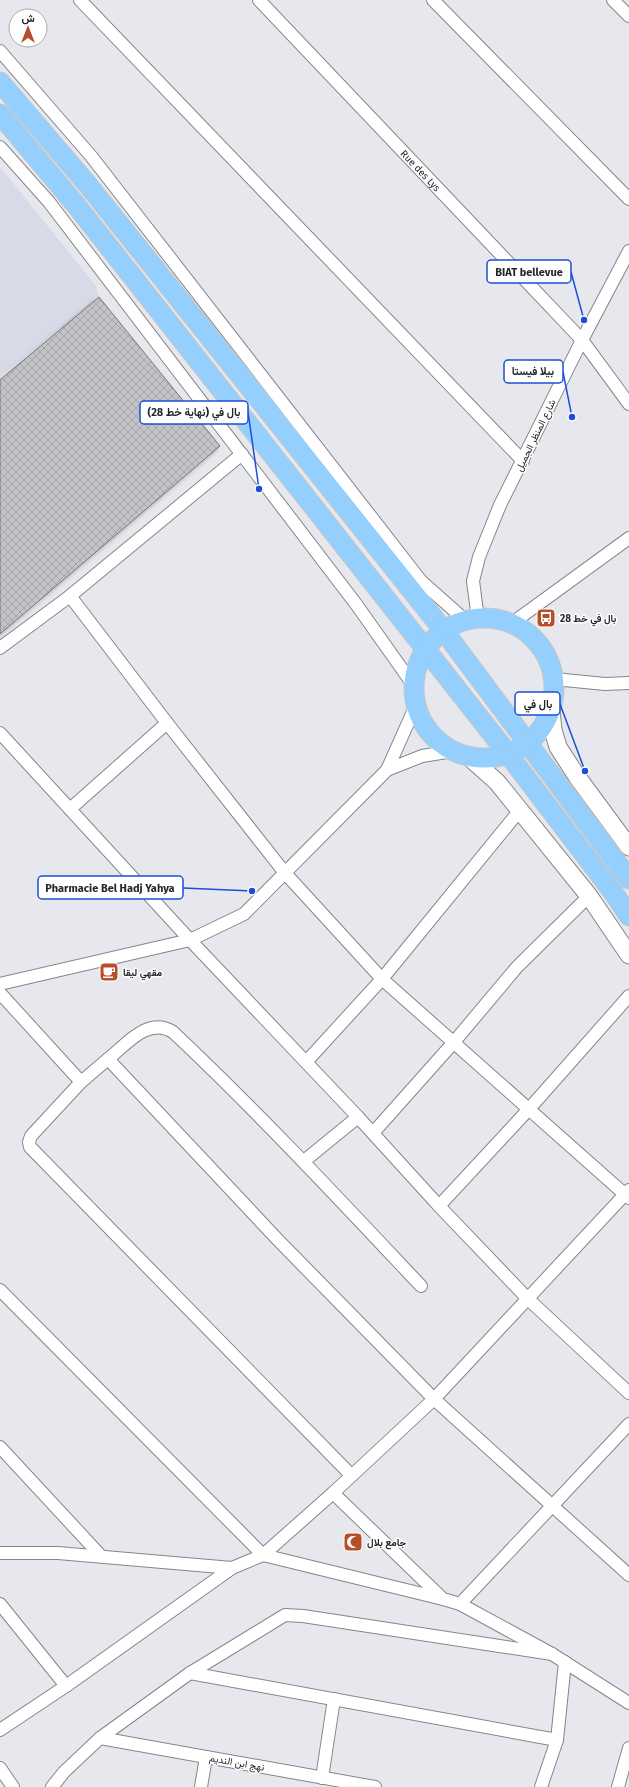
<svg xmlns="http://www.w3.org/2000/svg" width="629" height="1787" font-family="'Fira Sans',Vazirmatn,sans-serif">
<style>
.built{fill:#d7dbe7}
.building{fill:url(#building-cross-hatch);stroke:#77767b;filter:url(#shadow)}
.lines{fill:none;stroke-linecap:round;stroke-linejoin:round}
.minor-casing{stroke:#84868a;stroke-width:14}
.secondary-casing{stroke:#84868a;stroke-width:19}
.primary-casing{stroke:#c6c7c7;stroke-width:21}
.minor{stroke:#fff;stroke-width:12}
.secondary{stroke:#fff;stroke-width:17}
.primary{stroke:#94cffd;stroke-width:19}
.labels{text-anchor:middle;stroke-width:3;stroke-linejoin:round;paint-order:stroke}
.street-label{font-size:10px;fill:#252628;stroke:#fff}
.poi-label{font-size:10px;font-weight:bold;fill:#252628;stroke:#fff;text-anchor:start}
.leader{fill:none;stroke:#1d4ed8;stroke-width:1.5}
.callout-dot{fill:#1d4ed8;stroke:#fff;stroke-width:1.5}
.callout{fill:#fff;stroke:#1d4ed8;stroke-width:1.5}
.callout-label{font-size:11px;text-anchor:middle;font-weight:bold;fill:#252628}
</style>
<defs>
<pattern id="building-cross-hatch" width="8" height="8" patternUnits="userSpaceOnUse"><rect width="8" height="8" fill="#c3c2c7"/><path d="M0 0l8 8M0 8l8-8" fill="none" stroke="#a7a7ab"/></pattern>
<filter id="shadow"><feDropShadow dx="-3.5" dy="3.5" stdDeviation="2" flood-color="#0004"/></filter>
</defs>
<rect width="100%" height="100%" fill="#e7e8ed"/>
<path class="built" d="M0,167L96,286L99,297L0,376Z"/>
<path class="building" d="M99,297L220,446L0,634V380Z"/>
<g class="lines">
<defs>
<g id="minor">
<path d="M80,0L523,461"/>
<path id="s1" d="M259,0L582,340L629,404"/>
<path d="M433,0L629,199"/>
<path d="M613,0L629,16"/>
<path d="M0,51L91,156L421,581L466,621"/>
<path d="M0,147L49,202L356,604L414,686"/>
<path d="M70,596L167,723L285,873L382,979L520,810"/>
<path d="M478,619L473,581L479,557L500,505L582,340L629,251"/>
<path d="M511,624L629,538"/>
<path d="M0,648L70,596L242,454"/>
<path d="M554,679L605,684L629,683"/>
<path d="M0,733L190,940L358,1117"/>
<path d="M387,770L422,756L453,751"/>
<path d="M70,809L167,723"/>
<path d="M0,984L190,940L244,914L387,770L416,705"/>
<path d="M0,993L81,1082L31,1136L29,1142L30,1147L351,1475"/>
<path d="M108,1059C126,1045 148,1016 173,1032C259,1113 340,1200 421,1286"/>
<path d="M307,1061L382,979L629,1198"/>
<path d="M81,1082L108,1059L278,1240L434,1399L629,1575"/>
<path d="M373,1133L454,1042L517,967L589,896"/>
<path d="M304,1161L358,1117L439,1206L527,1298L629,1393"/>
<path d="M439,1206L529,1109L629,996"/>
<path d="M0,1290L263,1555L443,1599"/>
<path d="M0,1447L101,1556"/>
<path d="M333,1493L443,1599L460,1604L629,1424"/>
<path d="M0,1553H58L232,1568"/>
<path d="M0,1604L66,1686"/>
<path d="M460,1604L552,1654L629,1703"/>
<path d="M190,1673L557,1740"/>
<path d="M0,1730L66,1686L232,1568L263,1555L333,1493L434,1399L629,1190"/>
<path d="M100,1738L375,1787"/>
<path d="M0,1768L13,1787"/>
<path d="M322,1778L334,1699"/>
<path d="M52,1787L64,1772L100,1738L190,1673L285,1615L303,1616L552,1654"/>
<path d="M201,1787L206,1757"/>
<path d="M541,1787L557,1740L565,1662"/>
<path d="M618,1787L629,1748"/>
</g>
<g id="secondary">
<path d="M551,710L553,730L558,747L578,778L629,847"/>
<path d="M469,757L497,782L589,896L629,955"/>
</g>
<g id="primary">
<path d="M0,82L88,185L444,631L629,879"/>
<path d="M0,114L76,205L508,754L613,892L629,916"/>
<circle cx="484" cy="688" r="70"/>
</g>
</defs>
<use href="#minor" class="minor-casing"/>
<use href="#secondary" class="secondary-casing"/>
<use href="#primary" class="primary-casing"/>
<use href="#minor" class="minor"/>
<use href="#secondary" class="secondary"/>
<use href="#primary" class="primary"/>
</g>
<defs>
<symbol id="bus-square" viewBox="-11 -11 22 22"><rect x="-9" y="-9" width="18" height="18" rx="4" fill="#b64e28" stroke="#fff"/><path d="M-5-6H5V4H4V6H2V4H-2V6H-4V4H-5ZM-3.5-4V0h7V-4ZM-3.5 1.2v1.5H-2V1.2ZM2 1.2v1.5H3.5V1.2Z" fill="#fff"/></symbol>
<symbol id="cafe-square" viewBox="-11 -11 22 22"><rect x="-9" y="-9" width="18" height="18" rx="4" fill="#b64e28" stroke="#fff"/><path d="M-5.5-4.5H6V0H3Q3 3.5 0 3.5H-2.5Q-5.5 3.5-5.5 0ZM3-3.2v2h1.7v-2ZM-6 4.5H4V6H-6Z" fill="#fff"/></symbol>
<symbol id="mosque-square" viewBox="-11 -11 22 22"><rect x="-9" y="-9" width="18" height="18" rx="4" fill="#b64e28" stroke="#fff"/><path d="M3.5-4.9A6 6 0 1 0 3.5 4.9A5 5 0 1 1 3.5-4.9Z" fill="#fff"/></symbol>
</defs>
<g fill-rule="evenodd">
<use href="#bus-square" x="535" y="607" width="22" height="22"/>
<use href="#cafe-square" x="98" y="961" width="22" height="22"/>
<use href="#mosque-square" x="342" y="1531" width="22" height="22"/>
</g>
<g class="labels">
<g class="street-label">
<text dy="4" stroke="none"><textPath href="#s1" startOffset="235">Rue des Lys</textPath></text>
<text transform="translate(535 435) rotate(-64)" y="4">شارع المنظر الجميل</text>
<text transform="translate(237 1762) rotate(10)" y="4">نهج ابن النديم</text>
</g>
<g class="poi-label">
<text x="560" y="622">بال في خط 28</text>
<text x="123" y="976">مقهي ليقا</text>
<text x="367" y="1546">جامع بلال</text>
</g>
</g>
<path class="leader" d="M584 320L571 272M572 417L563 372M259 489L248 412M585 771L560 704M252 891L183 888"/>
<g class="callout-dot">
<circle cx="584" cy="320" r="4"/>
<circle cx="572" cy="417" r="4"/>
<circle cx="259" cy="489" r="4"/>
<circle cx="585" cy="771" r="4"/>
<circle cx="252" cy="891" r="4"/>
</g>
<g class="callout">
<rect x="487" y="260" width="84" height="23" rx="4"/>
<rect x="504" y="360" width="59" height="23" rx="4"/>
<rect x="140" y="401" width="108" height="23" rx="4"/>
<rect x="515" y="692" width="45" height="23" rx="4"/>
<rect x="38" y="876" width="145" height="23" rx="4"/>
</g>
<g class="callout-label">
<text x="529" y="276">BIAT bellevue</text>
<text x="533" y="375">بيلا فيستا</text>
<text x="194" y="416">بال في (نهاية خط 28)</text>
<text x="538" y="708">بال في</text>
<text x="110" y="892">Pharmacie Bel Hadj Yahya</text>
</g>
<g transform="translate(28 28)"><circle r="19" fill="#ffffff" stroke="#a8a8a9"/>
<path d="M0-3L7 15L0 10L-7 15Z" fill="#b64e28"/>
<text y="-6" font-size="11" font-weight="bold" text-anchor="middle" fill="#252628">ش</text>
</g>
</svg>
